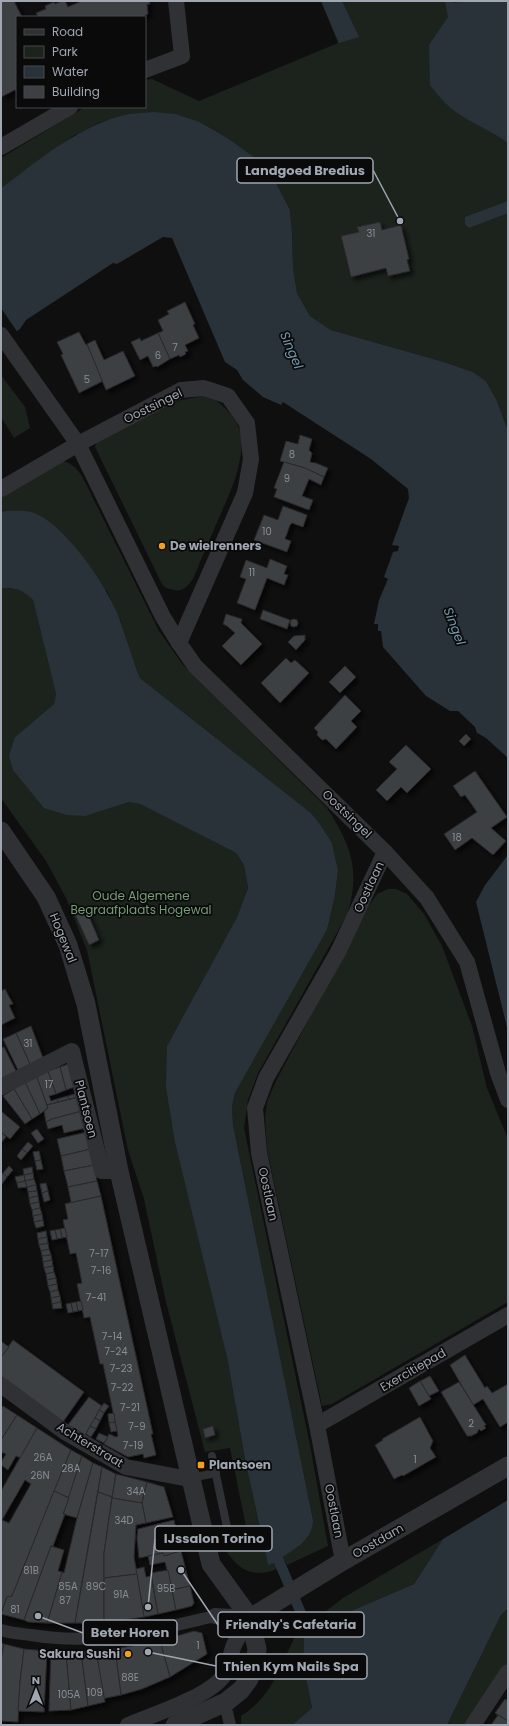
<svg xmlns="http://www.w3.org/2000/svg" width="509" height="1726" font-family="Poppins,sans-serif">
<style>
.green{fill:#1b231c}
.water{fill:#293238}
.pier{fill:#0f0f10}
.building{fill:#3e3f43;stroke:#29292c;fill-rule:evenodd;filter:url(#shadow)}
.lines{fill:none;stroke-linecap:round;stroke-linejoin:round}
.service{stroke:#303135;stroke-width:8}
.pedestrian{stroke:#303135;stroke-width:12}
.minor{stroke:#303135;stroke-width:16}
.tertiary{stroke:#303135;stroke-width:19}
.poi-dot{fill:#f19e26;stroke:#0a0a0b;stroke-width:1.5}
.labels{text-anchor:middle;stroke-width:3.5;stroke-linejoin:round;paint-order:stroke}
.number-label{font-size:10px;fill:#888d96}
.street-label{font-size:12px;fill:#a0a7b1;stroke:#0a0a0b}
.poi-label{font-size:12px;font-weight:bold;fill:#a0a7b1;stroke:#0a0a0b;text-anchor:start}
.park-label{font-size:12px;fill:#779d76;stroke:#0a0a0b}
.water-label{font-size:13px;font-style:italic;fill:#7697ad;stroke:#0a0a0b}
.leader{fill:none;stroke:#a0a7b1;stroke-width:1.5}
.callout-dot{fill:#a0a7b1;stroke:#0a0a0b;stroke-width:1.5}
.callout{fill:#0a0a0b;stroke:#a0a7b1;stroke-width:1.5}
.callout-label{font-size:13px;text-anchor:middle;font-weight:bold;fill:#a0a7b1}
</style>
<defs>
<filter id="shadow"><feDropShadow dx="3.5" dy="3.5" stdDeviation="2" flood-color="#0009"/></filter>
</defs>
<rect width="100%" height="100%" fill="#0f0f10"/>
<g class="green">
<path d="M321,1H508V431L497,401L486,381L473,372L444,362L331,330L310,316L297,293L293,268L292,232L290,210L276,183L254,157L229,139L200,122L129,114L101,122L73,136L1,188V158L85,107H145V80L152,79L199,101L338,43Z"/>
<path d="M1,375L25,407L30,428L14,438L1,417Z"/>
<path d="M204,396C216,399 220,403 229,412C257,440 231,490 218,520C210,540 201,559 193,579C186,588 182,593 170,589C166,588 165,588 162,584L95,447L97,438L181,400Z"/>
<path d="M56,460C69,461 74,465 82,476L159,631L183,665L327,808C351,845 361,871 347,915L258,1073L248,1100L244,1128L310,1445L328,1546L287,1565L283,1557L299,1546L313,1520L233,1125L232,1106L235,1093L327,930L335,896L338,870L332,843L320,824L311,813L140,678L132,658L121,622L107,591L6,511L1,512V492Z"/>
<path d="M1,588C17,588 22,589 33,600L56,694L54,704L15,737L86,816L129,802L140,804L236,853L244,865L248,888L237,917L167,1046V1063L227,1357L245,1459L268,1565L274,1562L277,1569C253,1578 240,1571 226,1551L250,1546L230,1448L205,1452L166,1302L144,1199L128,1150L87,950L66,898L46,861L1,798Z"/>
<path d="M388,889H396L407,894L424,914L442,946L472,1026L487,1088L508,1139V1302L332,1404L322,1406L267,1150L265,1118L267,1102L275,1083L368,907L377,894Z"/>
<path d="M443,1539L414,1584L330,1620L325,1612L343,1598Z"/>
<path d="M508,1609V1662L467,1725H447L501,1615Z"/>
<path d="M301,1625L304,1633L303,1666L312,1708L292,1725H241V1716C277,1693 281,1660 301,1625Z"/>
</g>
<g class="water">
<path d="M321,1H342L359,37L339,43Z"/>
<path d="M445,1H452L454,3L463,1H508V143C492,131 473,124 456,112C446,105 437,94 430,85L429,45L448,17Z"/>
<path d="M153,112L175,114L200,122L229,139L254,157L276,183L290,210L292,232L293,268L297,293L310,316L331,330L444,362L473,372L486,381L497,401L508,431V758L486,738L477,733L475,727L458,711H450L426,696L383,647L381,631H378V624H374L379,600L388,579L384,577L393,552L398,551L399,546L392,545L409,498L408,489L371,459L283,402L281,405L263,397L243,380L237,370L225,362L172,238L163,237L117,264L113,263L26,320L20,329L1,342V188C41,159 80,124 129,114C137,113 145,113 153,112Z"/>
<path d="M508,201V213L469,228L465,224V217Z"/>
<path d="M6,511C15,511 25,510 34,513C64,524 103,581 116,610C125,632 131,656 140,678L311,813L320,824L332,843L338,870L335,896L327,930L235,1093L232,1106L233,1125L313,1520C313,1538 297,1548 283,1557L308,1617L318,1616L325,1612L330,1620L414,1584L443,1539L508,1500V1609L501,1615L447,1725H292L312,1708L306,1679L301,1676L299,1670L303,1666L304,1633L274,1563L268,1565L245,1459L227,1357L175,1142L166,1087L167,1046L237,917L248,888L244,865L236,853L140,804L129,802L86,816L67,815L44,808L13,770L9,756L15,737L54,704L56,694L33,600C21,589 17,588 1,588V512Z"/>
<path d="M508,855V1031L476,902L485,885Z"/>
</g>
<path class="pier" d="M1,308L18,333L1,344Z"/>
<g class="building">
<path d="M1,1H14L22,17H17V89L1,97Z"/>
<path d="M62,1H65L68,7L82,1H149L150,4H147L148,14L142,17H38L36,13L46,9L45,6L54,2L55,4Z"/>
<path d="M380,222L382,230L401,225L409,259L407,260L410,271L388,276L386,268L351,277L341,236L359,232L357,227Z"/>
<path d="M185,302L195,324L193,325L199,338L185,345L188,351L185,352L186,354L180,357L179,355L170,359L158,333L163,331L158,320L169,314L167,311Z"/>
<path d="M79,332L86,345L87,344L103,381L79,393L61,355L63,354L57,342Z"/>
<path d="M158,333L170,359L157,367L156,366L153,367L148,356L140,360L131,342L140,338L141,341Z"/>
<path d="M95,340L104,360L123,351L135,376L106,390L87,344Z"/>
<path d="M300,435L312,439L309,450L312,453L310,462L316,463L328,468L324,477L305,468L280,461L286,441L298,444Z"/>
<path d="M284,462L305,468L324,477L321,485L309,479L302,496L313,500L309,510L274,497L277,489L274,488Z"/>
<path d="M283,506L307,515L303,527L292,523L290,525L285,539L291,541L287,552L254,540L264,515L278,520Z"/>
<path d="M270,559L287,566L284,574L288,575L284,585L267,578L255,610L237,603L246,579L240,577L246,560L267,568Z"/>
<path d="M263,610L290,620L287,629L260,619Z"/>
<path d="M226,614L242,619L241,623L262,644L241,665L222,646L235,633L227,626L223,624Z"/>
<circle cx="294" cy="623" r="4"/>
<path d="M305,635V640L296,650L288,642L294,636Z"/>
<path d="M286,658L291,663L295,660L309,673L280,703L261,683Z"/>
<path d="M345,666L356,677L340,693L329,682Z"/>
<path d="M345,695L361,711L351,721L357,727L336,749L326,739L322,740L317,735L318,732L314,728Z"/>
<path d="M466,734L471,739L464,746L459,741Z"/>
<path d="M406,745L431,769L407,793L401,787L387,801L376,790L397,769L389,762Z"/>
<path d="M475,771L507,817L491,828L506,841L493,855L472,838L455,850L444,834L477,812L465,795L461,797L453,786Z"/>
<path d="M85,907L99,940L89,945L74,912Z"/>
<path d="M5,989L13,1004L9,1005L15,1018L1,1025V991Z"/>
<path d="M31,1026L43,1058L30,1064L16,1033Z"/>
<path d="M16,1033L30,1064L18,1070L3,1039Z"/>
<path d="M4,1047L16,1071L1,1080V1048Z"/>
<path d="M71,1063L77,1086L66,1090L60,1067Z"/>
<path d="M60,1067L66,1090L56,1094L48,1071Z"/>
<path d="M48,1071L56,1094L49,1096L51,1101L57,1099L58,1102L47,1105L36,1075Z"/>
<path d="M36,1075L48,1108L40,1114L25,1082Z"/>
<path d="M25,1082L40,1114L32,1119L14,1089Z"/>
<path d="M14,1089L32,1119L25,1124L3,1096Z"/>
<path d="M78,1093L79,1097L69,1099L68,1096Z"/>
<path d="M68,1096L69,1099L58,1102L57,1099Z"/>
<path d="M79,1097L82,1111L52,1119L46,1122L44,1111L48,1108L47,1105Z"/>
<path d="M1,1111L20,1127L10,1139L1,1132Z"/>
<path d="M82,1111L86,1128L64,1133L62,1125L48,1129L46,1122L52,1119Z"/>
<path d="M37,1129L44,1139L38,1143L31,1133Z"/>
<path d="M1,1132L6,1137L1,1143Z"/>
<path d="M87,1132L91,1149L61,1156L57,1139Z"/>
<path d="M28,1142L33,1146L27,1153L22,1149Z"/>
<path d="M22,1149L27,1153L21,1160L17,1156Z"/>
<path d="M91,1149L94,1165L64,1171L61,1156Z"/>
<path d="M39,1151L41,1160L35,1161L33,1152Z"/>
<path d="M41,1160L43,1169L37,1170L35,1161Z"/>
<path d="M94,1165L97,1181L68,1187L64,1171Z"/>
<path d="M9,1166L13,1170L7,1177L3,1173Z"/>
<path d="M32,1167L33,1173L24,1175L23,1169Z"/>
<path d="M3,1173L7,1177L2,1184L1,1175Z"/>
<path d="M33,1173L34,1179L25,1181L24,1175Z"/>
<path d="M24,1175L25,1181L17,1183L15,1177Z"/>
<path d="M34,1179L36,1185L27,1187L25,1181Z"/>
<path d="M25,1181L27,1187L18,1188L17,1183Z"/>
<path d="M97,1181L101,1196L65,1204L71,1202L68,1187Z"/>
<path d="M46,1183L48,1191L42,1193L40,1184Z"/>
<path d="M36,1185L37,1191L28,1192L27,1187Z"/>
<path d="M37,1191L38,1196L29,1198L28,1192Z"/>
<path d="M48,1191L50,1200L44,1202L42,1193Z"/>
<path d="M38,1196L39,1202L30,1204L29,1198Z"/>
<path d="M101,1196L153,1434H151L156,1455L144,1458L143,1454L128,1457L104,1444L109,1434L116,1437L118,1436L103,1364H100L90,1317L84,1318L77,1284L82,1283L76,1253L70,1254L63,1220L68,1219L65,1204Z"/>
<path d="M39,1202L40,1208L32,1210L30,1204Z"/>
<path d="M40,1208L42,1214L33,1216L32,1210Z"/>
<path d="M42,1214L43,1220L34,1222L33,1216Z"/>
<path d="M43,1220L44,1226L36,1228L34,1222Z"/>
<path d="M65,1228L67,1237L62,1238L60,1229Z"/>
<path d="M60,1229L62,1238L57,1239L55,1230Z"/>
<path d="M55,1230L57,1239L52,1240L50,1231Z"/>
<path d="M46,1231L47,1237L38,1239L37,1233Z"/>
<path d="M47,1237L48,1243L39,1245L38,1239Z"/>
<path d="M48,1243L49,1249L41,1251L39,1245Z"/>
<path d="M49,1249L51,1255L42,1256L41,1251Z"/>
<path d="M51,1255L52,1260L43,1262L42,1256Z"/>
<path d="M52,1260L53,1266L44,1268L43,1262Z"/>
<path d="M53,1266L54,1272L46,1274L44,1268Z"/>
<path d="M54,1272L56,1278L47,1280L46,1274Z"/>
<path d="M56,1278L57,1284L48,1286L47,1280Z"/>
<path d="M57,1284L58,1290L50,1292L48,1286Z"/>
<path d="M58,1290L60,1296L51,1298L50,1292Z"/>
<path d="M60,1296L61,1302L52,1304L51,1298Z"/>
<path d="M81,1301L83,1310L78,1311L76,1302Z"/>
<path d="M61,1302L62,1308L53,1309L52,1304Z"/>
<path d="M76,1302L78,1311L73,1312L71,1303Z"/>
<path d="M71,1303L73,1312L68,1313L66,1304Z"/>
<path d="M13,1340L84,1392L63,1422L1,1376V1357Z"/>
<path d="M1,1341L9,1347L1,1357Z"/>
<path d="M465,1355L485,1388L487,1386L492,1393L508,1384V1422L500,1427L483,1399L473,1405L450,1365Z"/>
<path d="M430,1376L439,1391L429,1396L420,1381Z"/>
<path d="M420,1381L431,1399L419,1406L409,1388Z"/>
<path d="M459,1382L486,1425L484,1426L486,1428L481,1431L479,1429L477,1433L471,1436H467L441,1392Z"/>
<path d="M89,1397L102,1406L85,1435L68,1425Z"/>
<path d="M104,1403L109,1406L104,1413L99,1410Z"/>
<path d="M3,1406L17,1415L1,1440V1409Z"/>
<path d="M99,1410L104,1413L100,1421L95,1418Z"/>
<path d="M114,1413L115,1422L109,1423L108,1414Z"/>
<path d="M17,1415L37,1428L21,1458L16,1456L8,1470L1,1465V1462L6,1454L1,1452V1440Z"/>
<path d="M420,1417L433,1441L430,1448L436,1457L403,1476L402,1475L394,1479L375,1445L383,1440L382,1439Z"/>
<path d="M95,1418L100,1421L96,1429L90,1426Z"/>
<path d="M115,1422L117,1431L111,1432L109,1423Z"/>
<path d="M90,1426L96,1429L91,1437L86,1434Z"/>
<path d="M213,1426L215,1435L205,1438L203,1429Z"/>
<path d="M37,1428L71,1450L12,1596L7,1597L1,1613V1491ZM25,1480L31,1484L9,1523L2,1520Z"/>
<path d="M99,1433L108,1437L104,1443L96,1439Z"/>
<path d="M71,1450L82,1456L69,1498L54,1491Z"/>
<path d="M82,1456L93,1463L77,1518L63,1514Z"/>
<path d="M93,1463L102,1467L75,1623H47L62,1572L64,1573L77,1518Z"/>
<path d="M102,1467L116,1474L112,1497L98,1492Z"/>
<path d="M116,1474L147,1482L142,1503L112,1498Z"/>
<path d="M147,1482L164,1487L173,1517L146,1523L142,1503Z"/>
<path d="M54,1491L69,1498L63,1514H65L53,1546H51L24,1620L1,1614L7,1597L12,1596Z"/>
<path d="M98,1492L112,1497L104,1553V1623H75Z"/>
<path d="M112,1498L142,1503L146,1523L136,1525L134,1557L137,1574L104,1578V1553Z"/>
<path d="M174,1520L181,1551L164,1556L163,1553L139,1558L137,1538L138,1529Z"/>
<path d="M51,1546L64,1550L58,1571L62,1572L47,1623L28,1622L24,1620Z"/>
<path d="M181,1551L190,1586L172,1590L165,1562L150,1565L148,1556L163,1553L164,1556Z"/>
<path d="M144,1567L146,1577L151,1576L158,1614L144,1617L136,1569Z"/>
<path d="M168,1570L176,1610L158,1614L151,1573Z"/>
<path d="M137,1574L144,1617L104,1623V1578Z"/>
<path d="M190,1586L194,1603L192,1606L176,1610L172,1590Z"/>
<path d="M194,1631L202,1633L207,1654L170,1677L160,1641Z"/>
<path d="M160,1641L170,1677L142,1689L121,1695L115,1649Z"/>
<path d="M1,1643L4,1644L1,1660Z"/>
<path d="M4,1644L24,1649L20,1682L18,1722L1,1721V1660Z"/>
<path d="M24,1649L47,1651L44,1712L18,1711L20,1682Z"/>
<path d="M115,1649L121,1695L106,1698L104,1700L96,1651Z"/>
<path d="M51,1651L66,1652L71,1710L49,1711Z"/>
<path d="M78,1651H81L88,1706L71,1710L66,1652Z"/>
<path d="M81,1651H96L105,1702L88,1706Z"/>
<path d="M505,1699L508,1701V1721L495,1713Z"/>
<path d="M495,1713L508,1721V1725H491L498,1715Z"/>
</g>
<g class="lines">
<g class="service">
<path d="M212,1456L231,1546"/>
<path d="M190,1478L216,1473"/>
</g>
<g class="pedestrian">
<path d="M1,1630C10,1633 21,1634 31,1635C97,1646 151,1631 215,1616"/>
<path d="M227,1712L230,1725"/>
</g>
<g class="minor">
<path d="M145,70L182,56L176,1"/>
<path d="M1,147L70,107"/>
<path d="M1,335L78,444L163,617L179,643L195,666L385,852L427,898L467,962L498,1073L508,1100"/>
<path d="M1,489L78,444L181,390L204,388L228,396L247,423L251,459L245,493L179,643"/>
<path d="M1,1087L72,1051L102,1171H119"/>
<path d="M1,1385L65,1432L126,1467L189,1479"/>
<path d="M317,1425L508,1315"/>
<path d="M343,1561L317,1425L259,1153L255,1108L266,1078L338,952L385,852"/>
<path d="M128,1725C154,1714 210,1697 225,1674C230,1665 230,1654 234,1645C238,1636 245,1627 250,1618L215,1616"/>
<path d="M473,1725L508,1672"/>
</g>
<g class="tertiary">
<path d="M1,831L46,897L68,945L86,1004L119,1171L211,1564L250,1618L257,1649L255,1664L249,1679L241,1690L226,1702L175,1725"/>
<path d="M250,1618L343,1561L508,1466"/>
</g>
</g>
<g class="poi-dot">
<circle cx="162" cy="546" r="4"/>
<rect x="197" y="1461" width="8" height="8" rx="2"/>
<circle cx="128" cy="1654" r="4"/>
</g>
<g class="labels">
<g class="number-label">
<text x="371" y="237">31</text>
<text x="175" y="351">7</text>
<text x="158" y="359">6</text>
<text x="87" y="383">5</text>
<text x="292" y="458">8</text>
<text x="287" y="482">9</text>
<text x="267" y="535">10</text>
<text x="252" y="576">11</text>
<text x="457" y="841">18</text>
<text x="28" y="1047">31</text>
<text x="49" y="1088">17</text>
<text x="99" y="1257">7-17</text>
<text x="101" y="1274">7-16</text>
<text x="96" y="1301">7-41</text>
<text x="112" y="1340">7-14</text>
<text x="116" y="1355">7-24</text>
<text x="121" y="1372">7-23</text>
<text x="122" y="1391">7-22</text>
<text x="130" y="1411">7-21</text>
<text x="471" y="1427">2</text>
<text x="137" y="1430">7-9</text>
<text x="133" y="1449">7-19</text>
<text x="43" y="1461">26A</text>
<text x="415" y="1463">1</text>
<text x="71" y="1472">28A</text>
<text x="40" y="1479">26N</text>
<text x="136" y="1495">34A</text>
<text x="124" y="1524">34D</text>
<text x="31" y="1574">81B</text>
<text x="68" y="1590">85A</text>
<text x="96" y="1590">89C</text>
<text x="166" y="1592">95B</text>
<text x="121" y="1598">91A</text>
<text x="65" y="1604">87</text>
<text x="15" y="1613">81</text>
<text x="198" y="1649">1</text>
<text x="130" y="1681">88E</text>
<text x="95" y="1696">109</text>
<text x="69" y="1698">105A</text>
</g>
<g class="street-label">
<text transform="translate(153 406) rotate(-26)" y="4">Oostsingel</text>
<text transform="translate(347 814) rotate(44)" y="4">Oostsingel</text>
<text transform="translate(369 887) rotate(-65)" y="4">Oostlaan</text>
<text transform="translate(63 938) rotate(68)" y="4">Hogewal</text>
<text transform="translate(86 1109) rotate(76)" y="4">Plantsoen</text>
<text transform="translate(268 1194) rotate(78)" y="4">Oostlaan</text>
<text transform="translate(413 1370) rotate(-30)" y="4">Exercitiepad</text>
<text transform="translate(90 1445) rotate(31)" y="4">Achterstraat</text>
<text transform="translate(334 1511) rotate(79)" y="4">Oostlaan</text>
<text transform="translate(378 1541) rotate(-30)" y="4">Oostdam</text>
</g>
<g class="poi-label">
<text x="170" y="550">De wielrenners</text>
<text x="209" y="1469">Plantsoen</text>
<text x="120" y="1658" text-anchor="end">Sakura Sushi</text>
</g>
<g class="park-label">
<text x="141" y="900">Oude Algemene<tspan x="141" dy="14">Begraafplaats Hogewal</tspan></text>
</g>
<g class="water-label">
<text transform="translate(292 350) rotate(67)" y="5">Singel</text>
<text transform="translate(455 626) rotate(69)" y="5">Singel</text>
</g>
</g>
<path class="leader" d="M400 221L373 170M148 1607L155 1539M181 1570L218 1625M38 1616L83 1633M148 1652L216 1666"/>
<g class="callout-dot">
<circle cx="400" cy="221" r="4"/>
<circle cx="148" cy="1607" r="4"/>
<circle cx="181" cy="1570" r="4"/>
<circle cx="38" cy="1616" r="4"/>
<circle cx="148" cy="1652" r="4"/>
</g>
<g class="callout">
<rect x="237" y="158" width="136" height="25" rx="4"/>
<rect x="155" y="1526" width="117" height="25" rx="4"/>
<rect x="218" y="1612" width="146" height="25" rx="4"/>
<rect x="83" y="1620" width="94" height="25" rx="4"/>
<rect x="216" y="1654" width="151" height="25" rx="4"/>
</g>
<g class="callout-label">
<text x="305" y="175">Landgoed Bredius</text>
<text x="214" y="1543">IJssalon Torino</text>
<text x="291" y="1629">Friendly's Cafetaria</text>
<text x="130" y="1637">Beter Horen</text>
<text x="291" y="1671">Thien Kym Nails Spa</text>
</g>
<rect width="509" height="1726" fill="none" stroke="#a0a7b1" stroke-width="4"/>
<rect x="16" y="16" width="130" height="92" fill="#0a0a0b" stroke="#46494d"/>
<rect x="24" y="29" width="20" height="6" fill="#303135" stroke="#46494d"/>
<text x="52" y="36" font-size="12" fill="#a0a7b1">Road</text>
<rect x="24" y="46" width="20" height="12" fill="#1b231c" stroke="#46494d"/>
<text x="52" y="56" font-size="12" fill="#a0a7b1">Park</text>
<rect x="24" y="66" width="20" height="12" fill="#293238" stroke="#46494d"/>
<text x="52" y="76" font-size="12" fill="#a0a7b1">Water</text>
<rect x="24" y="86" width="20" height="12" fill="#3e3f43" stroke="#46494d"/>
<text x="52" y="96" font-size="12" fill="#a0a7b1">Building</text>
<g transform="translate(36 1690)" stroke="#0a0a0b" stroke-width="3" paint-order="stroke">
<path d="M0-3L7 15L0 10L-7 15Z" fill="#a0a7b1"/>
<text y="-6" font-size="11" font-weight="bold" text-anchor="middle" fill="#a0a7b1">N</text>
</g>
</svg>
